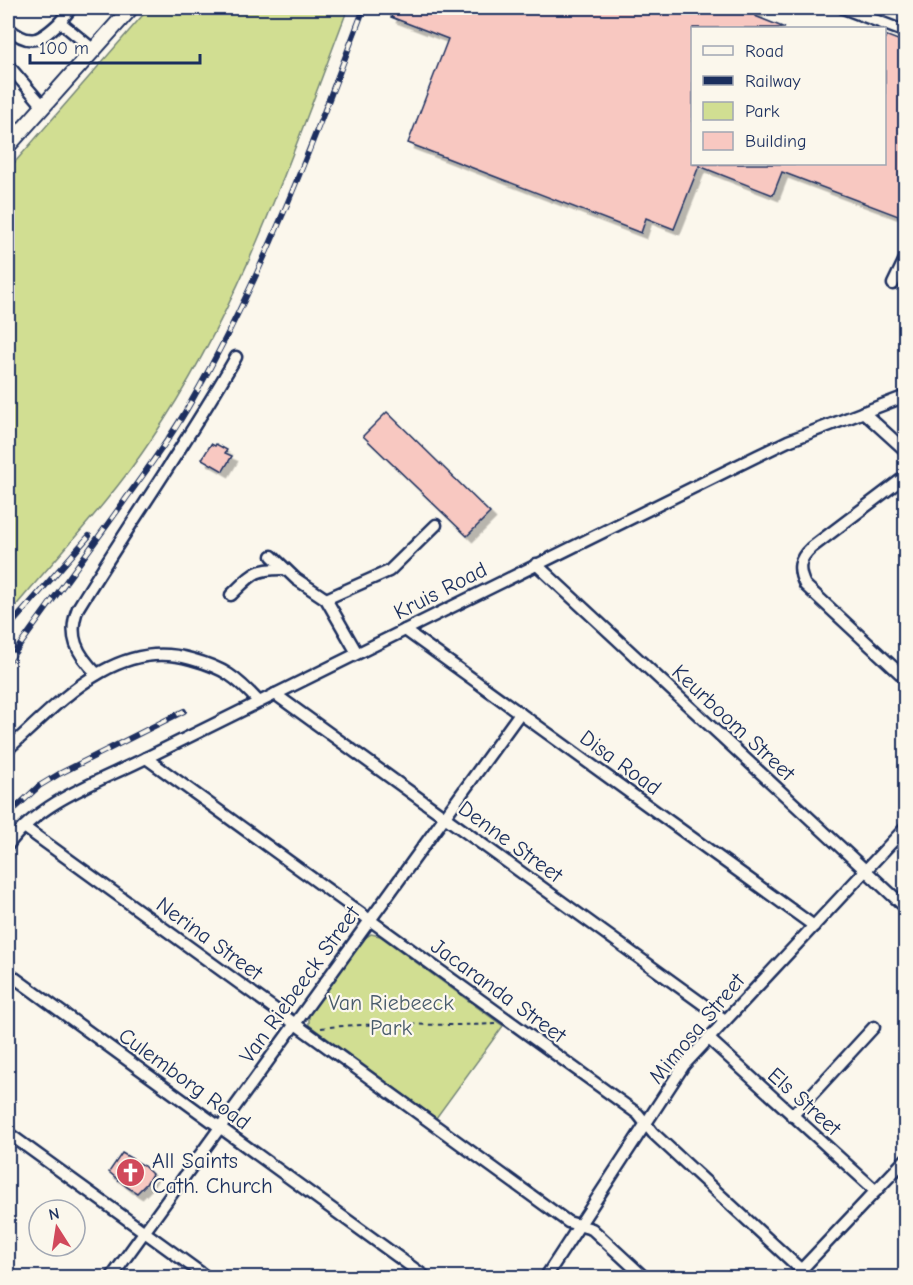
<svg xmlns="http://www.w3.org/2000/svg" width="913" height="1285" font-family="'Comic Neue',sans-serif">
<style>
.green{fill:#d1de92;stroke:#768678;stroke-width:1.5}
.building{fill:#f8c8c1;stroke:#1b2f5e;stroke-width:1.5;filter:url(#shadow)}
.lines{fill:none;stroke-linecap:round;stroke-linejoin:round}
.minor-casing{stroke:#1b2f5e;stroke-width:15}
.major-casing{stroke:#1b2f5e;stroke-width:18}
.path{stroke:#1b2f5e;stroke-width:2;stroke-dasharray:4.5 4.5;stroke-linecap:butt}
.minor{stroke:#fbf7ec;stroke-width:10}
.major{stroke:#fbf7ec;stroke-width:14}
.rail-casing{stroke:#1b2f5e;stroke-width:6}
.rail{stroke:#fbf7ec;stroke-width:4;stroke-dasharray:11;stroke-linecap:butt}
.labels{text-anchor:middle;stroke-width:4.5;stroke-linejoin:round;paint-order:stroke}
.street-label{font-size:22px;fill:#1b2f5e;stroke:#fbf7ec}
.park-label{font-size:22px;fill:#485b6b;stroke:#fbf7ec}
.poi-label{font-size:22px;fill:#1b2f5e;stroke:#fbf7ec;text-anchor:start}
</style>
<defs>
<filter id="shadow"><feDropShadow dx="5.5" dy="5.5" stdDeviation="0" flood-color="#0004"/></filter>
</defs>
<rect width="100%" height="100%" fill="#fbf7ec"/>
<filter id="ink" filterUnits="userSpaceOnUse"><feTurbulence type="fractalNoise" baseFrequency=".0167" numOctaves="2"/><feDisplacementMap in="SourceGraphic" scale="12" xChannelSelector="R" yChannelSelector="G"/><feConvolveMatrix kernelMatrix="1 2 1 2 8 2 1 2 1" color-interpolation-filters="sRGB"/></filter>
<g filter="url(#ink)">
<g class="green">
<path d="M149,8H348C292,155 241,308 151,440C109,503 56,557 8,615V170Z"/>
<path d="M371,934L380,936L503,1026L436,1118L309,1025V1014L363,939Z"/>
</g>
<g class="building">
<path d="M395,8H759L755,16L785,28H693V164H885V35L906,43V219L782,172L773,195L699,166L674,229L646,218L641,233L408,143L448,39L391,17Z"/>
<path d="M387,412L490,513L467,536L363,436Z"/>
<path d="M211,444L215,446L216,444L227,450L225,453L232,456L223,471L202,459Z"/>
<path d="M122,1153L143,1165L152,1174L146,1184L137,1193L127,1187L109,1172Z"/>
</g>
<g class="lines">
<defs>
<g id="minor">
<path d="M71,8L60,22L94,50"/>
<path d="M843,8L906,32"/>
<path d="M8,28C30,47 40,41 60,22"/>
<path d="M8,65L43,106"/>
<path d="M893,284L906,257"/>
<path d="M863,412L906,451"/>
<path d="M906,476L811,548C799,559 797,569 805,585L906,679"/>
<path d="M272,556L296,579L326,599L357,653"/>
<path d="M536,564L906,908"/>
<path d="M231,595C252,575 254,568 285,569"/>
<path d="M326,599L389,571L436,525"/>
<path d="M405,630L814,926"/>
<path d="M97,674C77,654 67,636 78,608C130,523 187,443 236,357"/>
<path d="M275,694L725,1020"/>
<path d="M8,749C58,704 115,637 191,659C224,668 236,677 259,702"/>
<path d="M146,758L638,1114L653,1133L810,1278"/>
<path d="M24,827L568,1222L592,1229L645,1278"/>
<path d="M8,845C40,801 98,782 146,758L757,456L788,441L906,396"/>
<path d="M8,973L427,1278"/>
<path d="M708,1038L876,1191"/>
<path d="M792,1116L874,1027"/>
<path d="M8,1133L208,1278"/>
<path d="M801,1270L906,1159"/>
<path d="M111,1278L520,713"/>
<path d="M545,1278L684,1065L906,827"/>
</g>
<path id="major" d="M8,146L131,8"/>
</defs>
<use href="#minor" class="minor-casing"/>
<use href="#major" class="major-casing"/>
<path class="path" d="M321,1028C379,1021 437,1027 495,1024"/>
<use href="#minor" class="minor"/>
<use href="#major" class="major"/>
<defs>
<g id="rail">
<path d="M8,628L89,536"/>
<path d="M8,662C46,608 86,555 125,500C148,468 172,436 191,402C263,277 313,142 364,8"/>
<path d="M8,815L39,786L59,774L184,711"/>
</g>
</defs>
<use href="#rail" class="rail-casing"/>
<use href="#rail" class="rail"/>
</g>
</g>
<defs>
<symbol id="church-disc" viewBox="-11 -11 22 22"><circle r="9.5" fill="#d1495b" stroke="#fbf7ec"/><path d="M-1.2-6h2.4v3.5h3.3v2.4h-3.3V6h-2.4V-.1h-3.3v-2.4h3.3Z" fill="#fff"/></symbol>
</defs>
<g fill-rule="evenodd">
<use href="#church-disc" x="114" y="1156" width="33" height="33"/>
</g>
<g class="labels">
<g class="street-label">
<text transform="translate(440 590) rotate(-27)" y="8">Kruis Road</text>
<text transform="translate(734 722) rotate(43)" y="8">Keurboom Street</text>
<text transform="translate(621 762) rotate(36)" y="8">Disa Road</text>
<text transform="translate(511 841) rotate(36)" y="8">Denne Street</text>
<text transform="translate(210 938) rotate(36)" y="8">Nerina Street</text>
<text transform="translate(299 984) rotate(-54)" y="8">Van Riebeeck Street</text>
<text transform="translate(499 990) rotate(36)" y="8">Jacaranda Street</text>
<text transform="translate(696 1028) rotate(-50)" y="8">Mimosa Street</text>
<text transform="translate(185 1078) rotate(36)" y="8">Culemborg Road</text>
<text transform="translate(805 1101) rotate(42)" y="8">Els Street</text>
</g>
<g class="park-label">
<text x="391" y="1010">Van Riebeeck<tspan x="391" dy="25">Park</tspan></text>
</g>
<g class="poi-label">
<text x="152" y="1168">All Saints<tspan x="152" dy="25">Cath. Church</tspan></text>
</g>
</g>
<rect width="913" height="1285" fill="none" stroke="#fbf7ec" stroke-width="30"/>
<rect x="15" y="15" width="883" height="1255" fill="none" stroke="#1b2f5e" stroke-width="2" filter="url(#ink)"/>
<rect x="691" y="27" width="195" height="138" fill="#fbf7ec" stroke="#a1a7b3" stroke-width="1.5"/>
<rect x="703" y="46" width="30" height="9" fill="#fbf7ec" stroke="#a1a7b3" stroke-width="1.5"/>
<text x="745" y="57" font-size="18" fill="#1b2f5e">Road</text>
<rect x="703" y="76" width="30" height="9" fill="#1b2f5e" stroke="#a1a7b3" stroke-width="1.5"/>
<text x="745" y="87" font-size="18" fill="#1b2f5e">Railway</text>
<rect x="703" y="102" width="30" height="18" fill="#d1de92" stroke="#a1a7b3" stroke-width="1.5"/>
<text x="745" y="117" font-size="18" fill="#1b2f5e">Park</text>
<rect x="703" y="132" width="30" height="18" fill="#f8c8c1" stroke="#a1a7b3" stroke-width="1.5"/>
<text x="745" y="147" font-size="18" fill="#1b2f5e">Building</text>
<g transform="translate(57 1228) rotate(348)"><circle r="28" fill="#fbf7ec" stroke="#a1a7b3" stroke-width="1.5"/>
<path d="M0-4.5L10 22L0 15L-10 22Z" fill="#d1495b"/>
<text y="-9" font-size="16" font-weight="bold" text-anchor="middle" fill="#1b2f5e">N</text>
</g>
<path d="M30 54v9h170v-9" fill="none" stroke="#1b2f5e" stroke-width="3"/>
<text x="39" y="54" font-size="18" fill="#1b2f5e" stroke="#fbf7ec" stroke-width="4.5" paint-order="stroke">100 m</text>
</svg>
